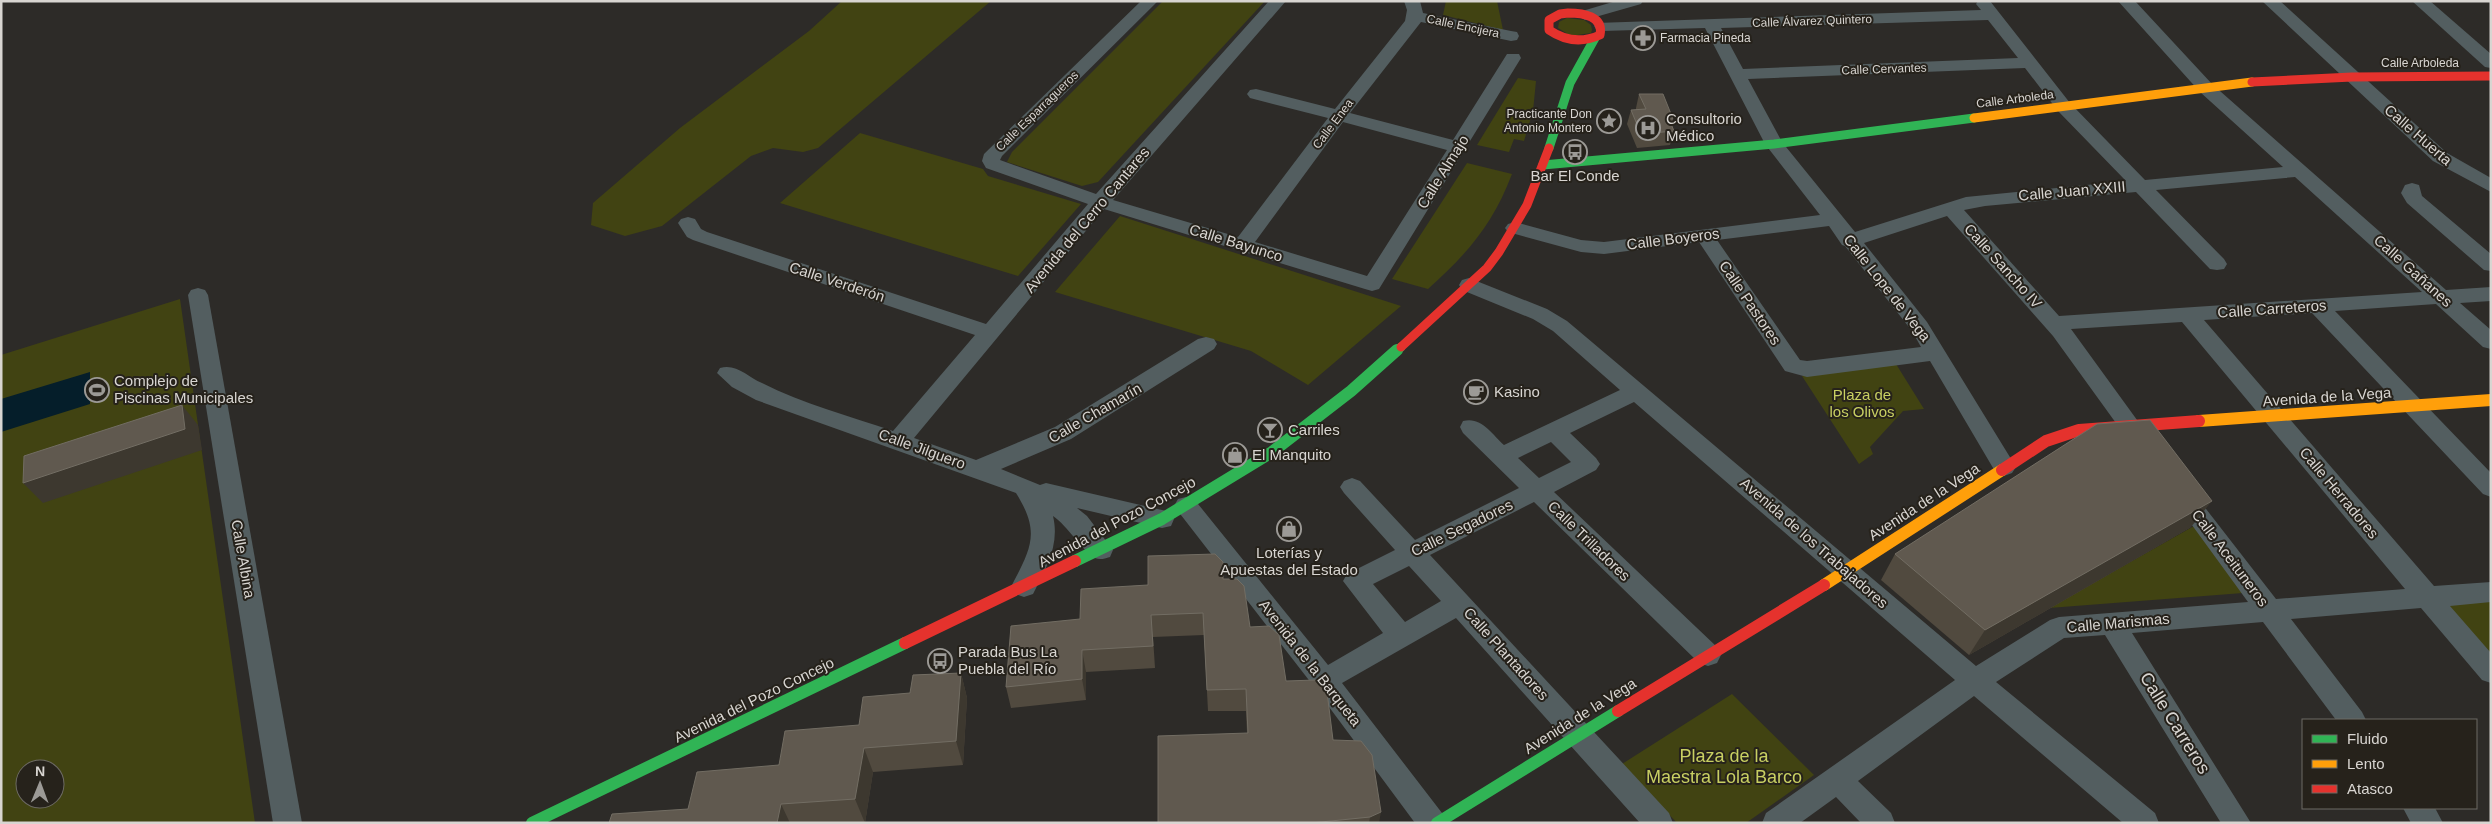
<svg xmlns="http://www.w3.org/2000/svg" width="2492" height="824" font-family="Arial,sans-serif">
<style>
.green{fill:#414312;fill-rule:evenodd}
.water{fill:#051e2a}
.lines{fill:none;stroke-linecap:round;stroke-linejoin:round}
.street{fill:#535e60;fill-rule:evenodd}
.fast-far1{stroke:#30b455;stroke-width:9}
.fast{stroke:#30b455;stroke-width:12}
.slow-far1{stroke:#ff9f0a;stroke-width:9}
.slow{stroke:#ff9f0a;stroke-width:12}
.jam-far1{stroke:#e5322d;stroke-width:9}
.jam{stroke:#e5322d;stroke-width:12}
.wall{fill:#514a3f}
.shaded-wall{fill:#3d382f}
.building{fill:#60594f;stroke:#726d63}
.labels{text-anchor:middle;stroke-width:4;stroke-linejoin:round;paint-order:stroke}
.far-street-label{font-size:12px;fill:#d8d5d1;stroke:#26221b}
.far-poi-label{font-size:12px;fill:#d8d5d1;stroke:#26221b;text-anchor:start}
.poi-label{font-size:15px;fill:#d8d5d1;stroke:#26221b;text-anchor:start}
.street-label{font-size:15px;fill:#d8d5d1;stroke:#26221b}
.park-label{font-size:15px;fill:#c8cf62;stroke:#26221b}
.near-street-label{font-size:18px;fill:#d8d5d1;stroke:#26221b}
.near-park-label{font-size:18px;fill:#c8cf62;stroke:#26221b}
</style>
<rect width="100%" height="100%" fill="#2d2b28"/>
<g class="green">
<path d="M842,1H991L818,148L803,152L773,148L751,156L662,226L625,236L591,225L593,203L680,128L809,31Z"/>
<path d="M1163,1H1265L1098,182L1082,186L1007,162L1012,152Z"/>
<path d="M1446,1H1497L1503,30L1443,15Z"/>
<path d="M1567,18L1584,20L1591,25L1592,30L1591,33L1571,36L1558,28L1559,22Z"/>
<path d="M1518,78L1536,81L1533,111L1524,141L1514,139L1509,152L1477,145Z"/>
<path d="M860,133L983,169L988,176L1081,204L1018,276L780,203Z"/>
<path d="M1467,163L1512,174C1493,224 1468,253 1428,289L1392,279Z"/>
<path d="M1120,216L1401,306L1308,385L1251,351L1055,292Z"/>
<path d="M180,299L255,823H1V355ZM25,769H55V799H25Z"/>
<path d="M1896,364L1924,409L1903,411L1870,447L1873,454L1859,464L1802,376Z"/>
<path d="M2194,526L2243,593L2049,608Z"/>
<path d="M2491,600V659L2444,604Z"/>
<path d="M1732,694L1814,775L1746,823H1677L1622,764Z"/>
</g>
<path class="water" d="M90,372V404L1,432V399Z"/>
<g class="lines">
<g class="street">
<path d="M1141,1H1158L1002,156L1000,160L1096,194L1269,1H1286L1113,200L1238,237L1328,118L1250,98L1247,94L1250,90L1256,89L1335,109L1405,21L1407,10L1404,1H1420L1423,13L1511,31L1517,32L1519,36L1517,40L1511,41L1421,22L1350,113L1453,140L1507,54H1519L1521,58L1379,289L1372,291L1365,289L1104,209L914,438L976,460L1055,427L1198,339L1206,337L1214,339L1217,344L1214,349L1071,439L1001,469L1040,485L1046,483L1162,510L1171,512L1174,519L1171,526L1162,528L1077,508L1087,516L1113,550L1110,557C1104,559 1100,560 1095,558C1084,553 1067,525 1053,516C1060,545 1046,569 1033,594L1024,597L1015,594L1011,587C1031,548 1041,533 1016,493L756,400L732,387L717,373L720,368C736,363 748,377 762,383C803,404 850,416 893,431L975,335L693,240L687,237L678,223L681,219L688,217L695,219L701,229L707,232L986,324L1088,204L986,168L982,161L984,154ZM1343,122L1447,150L1367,276L1255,242Z"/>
<path d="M1616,1H1643L1641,4L1585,20L1577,15L1579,12Z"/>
<path d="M1978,1H1990L2070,103L2145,180L2283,167L2200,92L2118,1H2135L2212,84L2446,290L2491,287V301L2460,303L2491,330V349L2483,347L2436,304L2335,311L2491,473V497L2483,494L2312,313L2204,320L2434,586L2491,582V602L2450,606L2491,653V683L2482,680L2421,608L2291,619L2362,712L2366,720H2336L2263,622L2132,633L2251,823H2221L2105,635L2064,638L1996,682L2155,813L2159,823H2123L1974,696L1858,781L1891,813L1895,823H1861L1836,797L1800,823H1762L1766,813L1955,680L1634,402L1570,433L1596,458L1600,464L1596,470L1554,492L1717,647L1721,655L1717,663L1708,666L1699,663L1534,502L1430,555L1669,813L1673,823H1640L1456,618L1342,683L1442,813L1446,823H1415L1315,688L1174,506L1178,499L1186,497L1194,499L1328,665L1383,633L1343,581L1347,574L1395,550L1344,493L1340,487L1344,481L1352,478L1360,481L1415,540L1519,488L1463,433L1460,427L1463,421C1481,416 1492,434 1504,445L1620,390L1553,331L1533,319L1462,290L1459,285L1462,280L1469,278L1547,309L1567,321L1976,666L2050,620L2059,617L2248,602L2173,499L2169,493L2173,487L2181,484L2189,487L2276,599L2405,589L2182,322L2071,329L2153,442L2150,448L2142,450L2134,448L2053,336L1947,216L1864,243L1927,322L2016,467L2012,473L2004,476L1996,473L1930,361L1807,377L1785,371L1699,242L1604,254L1581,252L1508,232L1505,228L1508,224L1515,222L1581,240L1604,242L1820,215L1765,144L1705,28L1602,31L1596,29L1594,26L1596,23L1981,10L1976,4ZM1988,20L2018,58L1743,69L1721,28ZM2025,68L2058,111L2126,181L1966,197L1855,232L1782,142L1748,79ZM2295,177L2422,292L2059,316L1964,210L1985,206L2136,192L2210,269L2217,270L2224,269L2227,264L2224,259L2156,190ZM1829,226L1842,245L1845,246L1912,331L1921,347L1807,361L1800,360L1717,240ZM1551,442L1571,462L1539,478L1518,458ZM1409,566L1441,601L1405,622L1373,584Z"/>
<path d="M2262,1H2280L2447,153L2491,178V192L2433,161Z"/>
<path d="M2412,1H2430L2491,54V68L2485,67Z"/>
<path d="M2412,183L2419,185L2422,196L2491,254V271L2484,270L2407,203L2401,193L2405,185Z"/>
<path d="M198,288L205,290L208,295L302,823H273L188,295L191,290Z"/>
<path d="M2403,808H2435L2443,823H2411Z"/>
</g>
<g class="fast-far1">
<path d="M1549,148L1570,83L1595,38"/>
<path d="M1543,165L1774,144L1974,118"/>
<path d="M1396,352L1401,347"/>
</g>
<g class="fast">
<path d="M1075,561L1162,519L1272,452L1351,391L1397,350"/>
<path d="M532,823L905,643"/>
<path d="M1437,823L1618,711"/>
</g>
<path class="slow-far1" d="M1974,118L2252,82"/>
<g class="slow">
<path d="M2199,421L2491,400"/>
<path d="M1824,585L2002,470"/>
</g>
<g class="jam-far1">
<path d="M1568,13C1583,13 1604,16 1600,35C1582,43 1565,41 1549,30V20L1560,14Z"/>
<path d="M2252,82L2352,77L2491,76"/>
<path d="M1401,347L1487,268L1499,252L1527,205L1549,148"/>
</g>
<g class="jam">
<path d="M2002,470L2046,441L2079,430L2199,421"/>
<path d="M905,643L1075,561"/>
<path d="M1618,711L1824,585"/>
</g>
</g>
<g class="wall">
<path d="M1639,94L1673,119L1671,126L1674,131L1670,145L1637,148L1627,124L1631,110H1636V108Z"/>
<path d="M2191,527L1969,655L1881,580L1895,554Z"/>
<path d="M1223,579L1250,627L1286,681L1333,740L1379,823H1158L1247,733L1246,711H1208L1204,635L1153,637L1155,668L1086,672V700L1011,708L1006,687L1080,619L1148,585Z"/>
<path d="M961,673L967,698L963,765L873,772L865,823H609L688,809L859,725Z"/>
</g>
<g class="shaded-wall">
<path d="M182,405L198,425L202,450L43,503L23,483Z"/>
<path d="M2212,501L2191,527L1969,655L1985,630Z"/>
<path d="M1082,650L1086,672V700L1082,679Z"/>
<path d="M961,673L967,698L963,765L956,741Z"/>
<path d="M864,748L873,772L865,823L855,799Z"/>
<path d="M781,804L790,823H777Z"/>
<path d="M1381,812L1379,823H1369L1370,817Z"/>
</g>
<g class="building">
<path d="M1639,94H1663L1673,119H1669L1674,131L1641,134L1631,110L1646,109Z"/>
<path d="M182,405L185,429L23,483L24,456Z"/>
<path d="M2150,420L2212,501L1985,630L1895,554L2097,424Z"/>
<path d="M1215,554L1223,562V579H1237L1244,586L1250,627L1269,626L1279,635L1286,681L1316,680L1327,692L1333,740L1361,741L1372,755L1381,812L1370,817L1311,823H1158V736L1248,733L1246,689L1207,690L1203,613L1151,615L1153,646L1082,650V679L1006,687L1011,626L1080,619L1081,589L1148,585V556Z"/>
<path d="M961,673L956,741L864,748L855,799L781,804L777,823H609L612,814L688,809L697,772L779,765L785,731L859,725L863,697L910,693L913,675Z"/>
</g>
<defs>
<symbol id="pharmacy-ring" viewBox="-11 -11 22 22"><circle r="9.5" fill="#26221b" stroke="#9c9a96" stroke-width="1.5"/><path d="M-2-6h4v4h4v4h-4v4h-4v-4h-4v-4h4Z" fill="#9c9a96"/></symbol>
<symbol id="sight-ring" viewBox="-11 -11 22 22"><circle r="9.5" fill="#26221b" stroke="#9c9a96" stroke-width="1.5"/><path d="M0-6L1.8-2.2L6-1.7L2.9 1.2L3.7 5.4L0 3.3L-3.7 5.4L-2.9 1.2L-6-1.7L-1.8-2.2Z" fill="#9c9a96"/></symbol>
<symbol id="hospital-ring" viewBox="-11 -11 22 22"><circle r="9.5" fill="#26221b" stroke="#9c9a96" stroke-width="1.5"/><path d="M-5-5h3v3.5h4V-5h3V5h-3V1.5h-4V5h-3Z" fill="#9c9a96"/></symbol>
<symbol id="bus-ring" viewBox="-11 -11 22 22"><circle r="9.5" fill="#26221b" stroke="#9c9a96" stroke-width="1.5"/><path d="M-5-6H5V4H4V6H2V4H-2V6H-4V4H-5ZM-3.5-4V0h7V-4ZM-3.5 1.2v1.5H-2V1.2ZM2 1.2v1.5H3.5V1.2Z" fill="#9c9a96"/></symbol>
<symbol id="stadium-ring" viewBox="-11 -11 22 22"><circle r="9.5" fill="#26221b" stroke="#9c9a96" stroke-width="1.5"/><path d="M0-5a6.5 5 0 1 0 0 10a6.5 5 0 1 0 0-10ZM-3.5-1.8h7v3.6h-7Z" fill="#9c9a96"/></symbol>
<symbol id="cafe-ring" viewBox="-11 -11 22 22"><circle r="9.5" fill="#26221b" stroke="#9c9a96" stroke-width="1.5"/><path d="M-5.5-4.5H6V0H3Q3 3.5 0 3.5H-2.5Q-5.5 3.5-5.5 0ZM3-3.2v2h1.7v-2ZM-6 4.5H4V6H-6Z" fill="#9c9a96"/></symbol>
<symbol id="bar-ring" viewBox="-11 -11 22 22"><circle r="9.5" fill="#26221b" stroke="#9c9a96" stroke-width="1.5"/><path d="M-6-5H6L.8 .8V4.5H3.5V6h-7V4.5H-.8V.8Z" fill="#9c9a96"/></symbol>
<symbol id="shop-ring" viewBox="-11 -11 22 22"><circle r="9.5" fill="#26221b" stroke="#9c9a96" stroke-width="1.5"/><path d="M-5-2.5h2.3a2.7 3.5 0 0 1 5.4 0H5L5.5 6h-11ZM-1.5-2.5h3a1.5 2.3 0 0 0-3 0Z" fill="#9c9a96"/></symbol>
</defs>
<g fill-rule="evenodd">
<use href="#pharmacy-ring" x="1629" y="24" width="28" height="28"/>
<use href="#sight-ring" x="1595" y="107" width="28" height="28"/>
<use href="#hospital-ring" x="1634" y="114" width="28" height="28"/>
<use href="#bus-ring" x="1561" y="138" width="28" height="28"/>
<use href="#stadium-ring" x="83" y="376" width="28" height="28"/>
<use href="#cafe-ring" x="1462" y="378" width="28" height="28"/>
<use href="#bar-ring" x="1256" y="416" width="28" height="28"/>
<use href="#shop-ring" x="1221" y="441" width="28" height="28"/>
<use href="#shop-ring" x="1275" y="515" width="28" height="28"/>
<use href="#bus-ring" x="926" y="647" width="28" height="28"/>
</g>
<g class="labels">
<g class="far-street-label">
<text transform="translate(1812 21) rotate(-2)" y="4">Calle Álvarez Quintero</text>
<text transform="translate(1463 26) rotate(12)" y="4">Calle Encijera</text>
<text x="2420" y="67">Calle Arboleda</text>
<text transform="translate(1884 69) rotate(-2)" y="4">Calle Cervantes</text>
<text transform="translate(2015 99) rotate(-7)" y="4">Calle Arboleda</text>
<text transform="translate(1037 111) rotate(-44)" y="4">Calle Esparragueros</text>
<text transform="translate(1333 124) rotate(-53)" y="4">Calle Enea</text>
</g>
<g class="far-poi-label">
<text x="1660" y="42">Farmacia Pineda</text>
<text x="1592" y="118" text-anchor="end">Practicante Don<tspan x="1592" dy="14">Antonio Montero</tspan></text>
</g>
<g class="poi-label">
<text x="1666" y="124">Consultorio<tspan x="1666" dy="17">Médico</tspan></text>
<text x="1575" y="181" text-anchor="middle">Bar El Conde</text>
<text x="114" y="386">Complejo de<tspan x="114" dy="17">Piscinas Municipales</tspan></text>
<text x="1494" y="397">Kasino</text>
<text x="1288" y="435">Carriles</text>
<text x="1252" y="460">El Manquito</text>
<text x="1289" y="558" text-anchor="middle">Loterías y<tspan x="1289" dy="17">Apuestas del Estado</tspan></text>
<text x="958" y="657">Parada Bus La<tspan x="958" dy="17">Puebla del Río</tspan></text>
</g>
<g class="street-label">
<text transform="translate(2418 135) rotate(41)" y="5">Calle Huerta</text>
<text transform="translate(1443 172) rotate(-58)" y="5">Calle Almajo</text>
<text transform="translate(2072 191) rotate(-5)" y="5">Calle Juan XXIII</text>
<text transform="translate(1087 220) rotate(-50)" y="5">Avenida del Cerro Cantares</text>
<text transform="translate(1673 239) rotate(-7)" y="5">Calle Boyeros</text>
<text transform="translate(1236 243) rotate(17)" y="5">Calle Bayunco</text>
<text transform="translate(2003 266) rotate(48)" y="5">Calle Sancho IV</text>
<text transform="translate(2413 271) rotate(42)" y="5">Calle Gañanes</text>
<text transform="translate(837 282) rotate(18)" y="5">Calle Verderón</text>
<text transform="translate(1887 288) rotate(52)" y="5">Calle Lope de Vega</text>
<text transform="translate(1750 303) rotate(56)" y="5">Calle Pastores</text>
<text transform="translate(2272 309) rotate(-4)" y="5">Calle Carreteros</text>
<text transform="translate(2327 397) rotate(-4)" y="5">Avenida de la Vega</text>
<text transform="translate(1095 413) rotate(-30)" y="5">Calle Chamarín</text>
<text transform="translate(922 449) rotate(20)" y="5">Calle Jilguero</text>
<text transform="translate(2339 493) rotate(50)" y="5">Calle Herradores</text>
<text transform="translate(1924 502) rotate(-33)" y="5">Avenida de la Vega</text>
<text transform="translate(1117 522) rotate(-28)" y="5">Avenida del Pozo Concejo</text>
<text transform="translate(1462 528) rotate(-26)" y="5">Calle Segadores</text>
<text transform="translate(1589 541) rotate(44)" y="5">Calle Trilladores</text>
<text transform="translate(1814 543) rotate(41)" y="5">Avenida de los Trabajadores</text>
<text transform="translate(2230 558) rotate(53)" y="5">Calle Aceituneros</text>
<text transform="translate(243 559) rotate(80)" y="5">Calle Albina</text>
<text transform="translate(2118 623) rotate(-5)" y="5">Calle Marismas</text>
<text transform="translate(1506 654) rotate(48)" y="5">Calle Plantadores</text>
<text transform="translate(1310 663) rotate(52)" y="5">Avenida de la Barqueta</text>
<text transform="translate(754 700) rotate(-26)" y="5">Avenida del Pozo Concejo</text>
<text transform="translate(1580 716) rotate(-32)" y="5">Avenida de la Vega</text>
</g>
<g class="park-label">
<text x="1862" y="400">Plaza de<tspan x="1862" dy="17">los Olivos</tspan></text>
</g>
<g class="near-street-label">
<text transform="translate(2175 723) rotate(58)" y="6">Calle Carreros</text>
</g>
<g class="near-park-label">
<text x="1724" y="762">Plaza de la<tspan x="1724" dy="21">Maestra Lola Barco</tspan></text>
</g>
</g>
<rect width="2492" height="824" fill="none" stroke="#d8d5d1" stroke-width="5"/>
<rect x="2302" y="719" width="175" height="90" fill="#26221b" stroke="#6d6a64"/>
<rect x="2312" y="735" width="25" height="8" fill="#30b455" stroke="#6d6a64"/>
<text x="2347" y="744" font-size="15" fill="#d8d5d1">Fluido</text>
<rect x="2312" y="760" width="25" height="8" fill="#ff9f0a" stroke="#6d6a64"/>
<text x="2347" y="769" font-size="15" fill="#d8d5d1">Lento</text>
<rect x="2312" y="785" width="25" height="8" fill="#e5322d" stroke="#6d6a64"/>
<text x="2347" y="794" font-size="15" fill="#d8d5d1">Atasco</text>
<g transform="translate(40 784) rotate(1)"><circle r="24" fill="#26221b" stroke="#6d6a64"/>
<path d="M0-4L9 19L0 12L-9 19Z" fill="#9c9a96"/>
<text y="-8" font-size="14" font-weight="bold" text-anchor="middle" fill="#d8d5d1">N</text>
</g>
</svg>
